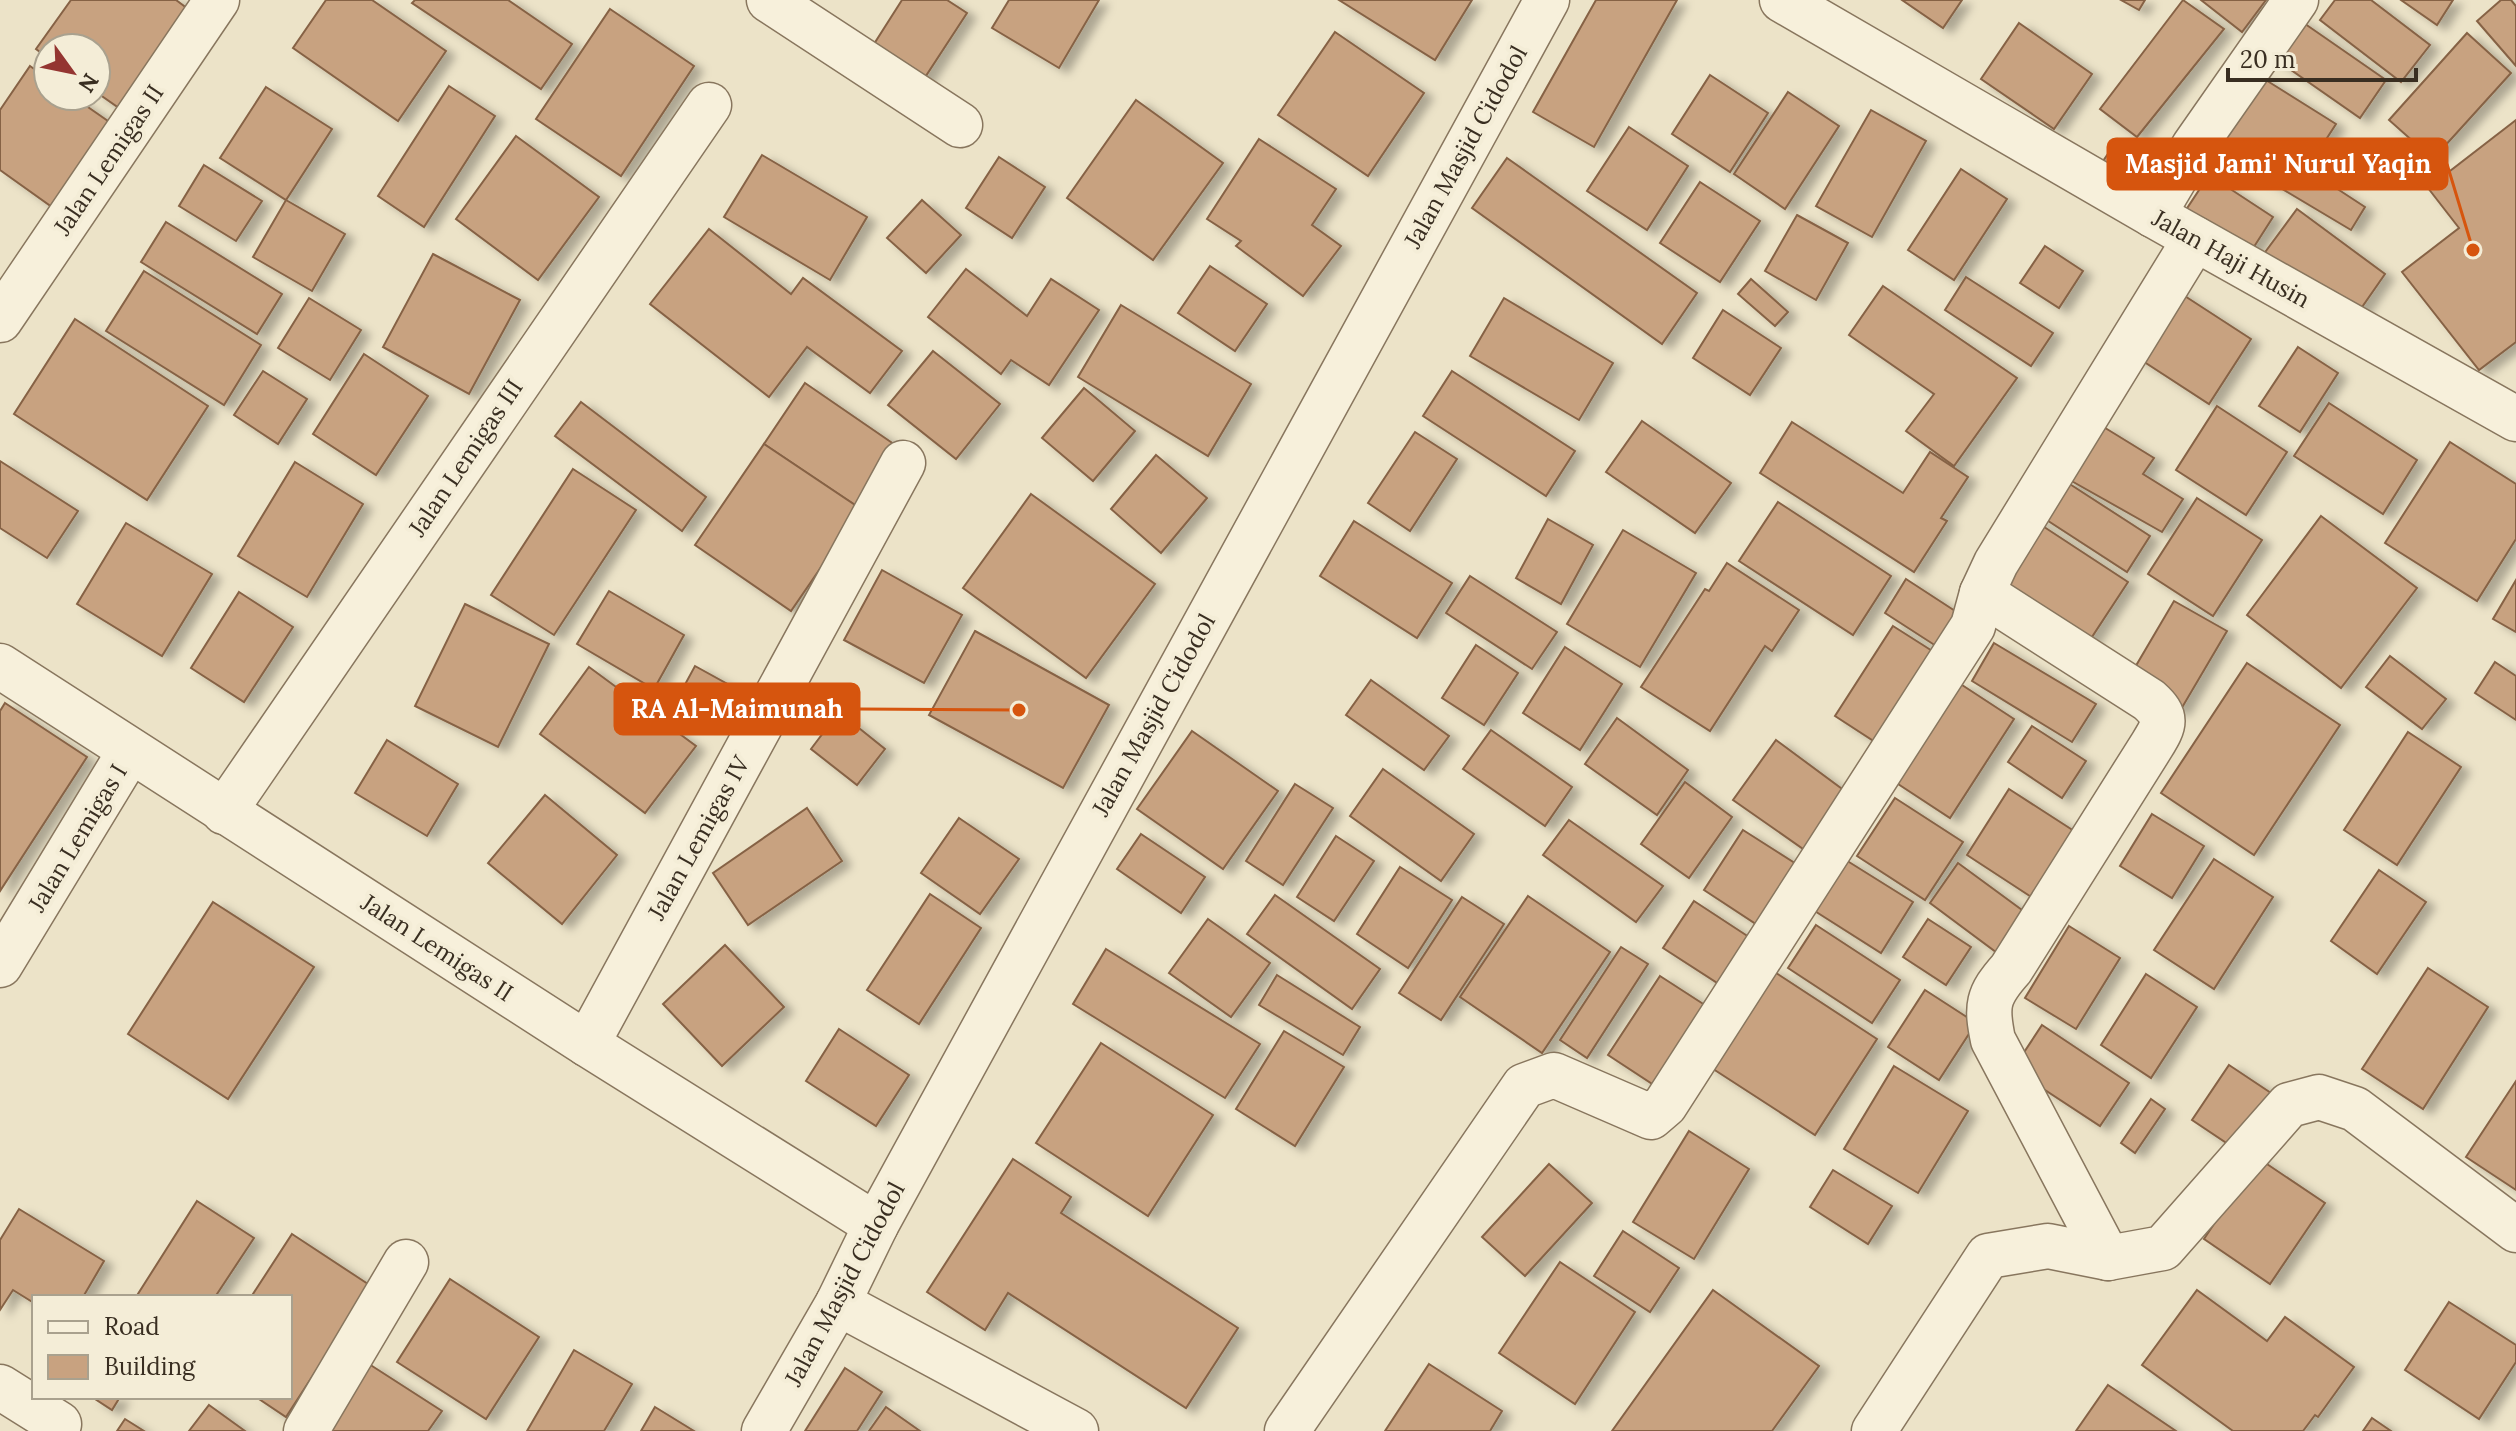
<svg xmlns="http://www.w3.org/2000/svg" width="2516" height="1431" font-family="Lora,serif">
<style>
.building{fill:#c8a280;stroke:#866245;stroke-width:2;filter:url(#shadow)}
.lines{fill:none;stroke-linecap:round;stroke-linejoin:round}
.minor-casing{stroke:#88765e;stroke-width:47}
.minor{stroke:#f7f0db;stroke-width:44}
.labels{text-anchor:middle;stroke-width:8;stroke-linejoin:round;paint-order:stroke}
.street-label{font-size:24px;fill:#392e21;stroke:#f4edd7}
.leader{fill:none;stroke:#d6550e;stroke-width:3}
.callout-dot{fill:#d6550e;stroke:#f4edd7;stroke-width:3}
.callout{fill:#d6550e;stroke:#d6550e;stroke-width:3}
.callout-label{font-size:26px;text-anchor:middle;font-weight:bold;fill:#fff}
</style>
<defs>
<filter id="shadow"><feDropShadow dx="9" dy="5" stdDeviation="4" flood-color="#0004"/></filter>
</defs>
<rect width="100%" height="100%" fill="#ece3c8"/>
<g class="building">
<path d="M71,0H176L188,9L119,108L96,92V48H48V58L36,49Z"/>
<path d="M326,0H372L446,51L398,121L293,48Z"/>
<path d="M415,0H508L572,44L541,89L412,3Z"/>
<path d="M902,0H947L967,13L918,88L867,55Z"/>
<path d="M1009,0H1099L1059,68L992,28Z"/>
<path d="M1339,0H1472L1435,60Z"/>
<path d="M1596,0H1677L1594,147L1533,112Z"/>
<path d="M1902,0H1962L1943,28Z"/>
<path d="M2121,0H2145L2139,10Z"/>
<path d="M2183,0L2224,29L2137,137L2100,109Z"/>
<path d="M2201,0H2266L2242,32Z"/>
<path d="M2335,0H2371L2430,45L2401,82L2320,20Z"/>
<path d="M2401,0H2453L2437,25Z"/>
<path d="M2501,0H2511L2516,6V66L2477,21Z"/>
<path d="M610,9L694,66L621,176L536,119Z"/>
<path d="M2298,19L2386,80L2360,118L2271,56Z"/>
<path d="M2019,23L2092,74L2054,129L1981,79Z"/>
<path d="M1335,32L1424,93L1368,176L1278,115Z"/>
<path d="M2467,33L2511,73L2433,159L2389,120Z"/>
<path d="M30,66L48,79V96H72L118,128L59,212L0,170V110Z"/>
<path d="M2253,72L2336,124L2307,169L2365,207L2351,230L2207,144Z"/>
<path d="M1710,75L1768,113L1730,172L1672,134Z"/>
<path d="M449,86L495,116L424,227L378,196Z"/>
<path d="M266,87L332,129L286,200L220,158Z"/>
<path d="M1788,92L1839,126L1785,209L1734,174Z"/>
<path d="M1136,100L1223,163L1153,260L1067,198Z"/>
<path d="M1871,110L1926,141L1872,237L1816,206Z"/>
<path d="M2516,120V342L2479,370L2402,272L2459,228L2428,188Z"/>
<path d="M1629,127L1688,166L1647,230L1587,191Z"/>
<path d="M516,136L599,197L538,280L456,219Z"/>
<path d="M1259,139L1336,189L1312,225L1341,246L1303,296L1236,246L1241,241L1207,219Z"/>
<path d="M2118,139L2167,171L2151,197L2101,164Z"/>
<path d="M762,155L867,217L830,280L724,217Z"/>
<path d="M999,157L1045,187L1012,238L966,208Z"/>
<path d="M1507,158L1697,293L1662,344L1472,208Z"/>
<path d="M204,165L262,201L236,241L179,206Z"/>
<path d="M1961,169L2007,199L1954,280L1908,250Z"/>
<path d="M2209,175L2273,217L2243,264L2178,222Z"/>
<path d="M1700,182L1760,221L1720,282L1660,243Z"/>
<path d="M286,200L345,234L312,291L253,257Z"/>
<path d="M922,200L961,235L926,273L887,238Z"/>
<path d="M2297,209L2385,274L2353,320L2263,255Z"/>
<path d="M1797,215L1848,243L1816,300L1765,271Z"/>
<path d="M166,222L282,294L257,334L141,262Z"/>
<path d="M709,229L791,294L803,278L902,351L870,393L807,347L769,397L650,304Z"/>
<path d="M2045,246L2083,271L2059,308L2020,283Z"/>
<path d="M433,254L520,300L469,394L383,347Z"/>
<path d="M1210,266L1267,304L1235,351L1178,313Z"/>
<path d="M966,269L1027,316L1051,279L1099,310L1049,385L1011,360L1001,374L928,317Z"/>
<path d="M144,271L261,345L224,405L106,331Z"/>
<path d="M1966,277L2053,333L2031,366L1945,310Z"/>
<path d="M1751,279L1788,312L1775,326L1738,294Z"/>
<path d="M1883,286L2017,378L1954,466L1906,431L1934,394L1849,335Z"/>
<path d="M2174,289L2251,339L2209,404L2132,354Z"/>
<path d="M309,298L361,330L330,380L278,348Z"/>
<path d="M1504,298L1613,363L1579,420L1470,356Z"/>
<path d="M1121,305L1251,384L1208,456L1078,377Z"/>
<path d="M1723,310L1781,348L1750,395L1693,358Z"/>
<path d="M75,319L208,406L147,500L14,414Z"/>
<path d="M2298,347L2338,373L2300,432L2259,406Z"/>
<path d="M933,351L1000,404L956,459L888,405Z"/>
<path d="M364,354L428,396L376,475L313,434Z"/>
<path d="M263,371L307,399L278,444L234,415Z"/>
<path d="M1452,371L1575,451L1546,496L1423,416Z"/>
<path d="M805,383L901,449L861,509L764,444Z"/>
<path d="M1084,388L1135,431L1093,481L1042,438Z"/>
<path d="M581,402L706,497L682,531L555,436Z"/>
<path d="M2329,403L2417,460L2383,514L2294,456Z"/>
<path d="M2217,406L2287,452L2246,515L2176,470Z"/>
<path d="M1642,421L1731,483L1695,533L1606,472Z"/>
<path d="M1792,422L1903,493L1930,452L1968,477L1941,518L1947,521L1914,572L1760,473Z"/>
<path d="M2102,426L2154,458L2143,474L2183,499L2162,532L2068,479Z"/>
<path d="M1415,432L1457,459L1410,531L1368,503Z"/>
<path d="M2450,442L2516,484V539L2477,601L2385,543Z"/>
<path d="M764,444L861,509L791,611L695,545Z"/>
<path d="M1156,455L1207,498L1161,553L1111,509Z"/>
<path d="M0,461L78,511L47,558L0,528Z"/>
<path d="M295,462L363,504L307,597L238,556Z"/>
<path d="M573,469L636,510L554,635L491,595Z"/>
<path d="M2062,479L2150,536L2127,572L2039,515Z"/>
<path d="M1031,494L1155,584L1086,678L963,588Z"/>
<path d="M2197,498L2262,540L2213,616L2148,574Z"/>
<path d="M1778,502L1891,576L1853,635L1739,561Z"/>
<path d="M2321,516L2417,588L2341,688L2247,615Z"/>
<path d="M1548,519L1593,545L1561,604L1516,578Z"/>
<path d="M2032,519L2128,582L2086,646L1990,584Z"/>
<path d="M1354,521L1452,583L1417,638L1320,576Z"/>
<path d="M126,523L212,574L162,656L77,604Z"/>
<path d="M1623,530L1696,573L1640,667L1567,624Z"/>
<path d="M1727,563L1799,610L1772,651L1765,646L1710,731L1641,687L1705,589L1709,591Z"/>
<path d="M882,570L962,615L924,683L844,640Z"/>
<path d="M1470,576L1557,632L1532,669L1446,613Z"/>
<path d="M1906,579L1972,622L1950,655L1885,613Z"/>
<path d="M2516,580V632L2493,619Z"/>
<path d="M609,591L684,635L654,689L577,644Z"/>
<path d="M239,592L293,627L244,702L191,668Z"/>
<path d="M2174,601L2227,631L2180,711L2127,681Z"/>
<path d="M465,604L549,644L498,747L415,706Z"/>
<path d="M1893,626L1948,661L1889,751L1835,716Z"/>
<path d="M975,631L1109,705L1063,788L929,715Z"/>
<path d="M1994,643L2096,704L2072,742L1972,681Z"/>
<path d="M1476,645L1518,673L1484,725L1442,698Z"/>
<path d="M1565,647L1622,684L1580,750L1523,713Z"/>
<path d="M2390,656L2446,699L2422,729L2366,687Z"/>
<path d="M2495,662L2516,676V720L2475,693Z"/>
<path d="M2247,663L2340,725L2254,855L2161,793Z"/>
<path d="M695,666L731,686L712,722L676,701Z"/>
<path d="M589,667L696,746L645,813L540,734Z"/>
<path d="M1371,680L1449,736L1424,770L1346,715Z"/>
<path d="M1959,683L2014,719L1950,818L1895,782Z"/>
<path d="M5,703L87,757L0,891V711Z"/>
<path d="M839,712L885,749L857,785L811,749Z"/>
<path d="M1617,718L1688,770L1657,815L1585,764Z"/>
<path d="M2032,726L2086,761L2062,798L2008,762Z"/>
<path d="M1491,730L1572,787L1545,826L1463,769Z"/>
<path d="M1192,731L1278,791L1223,869L1137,809Z"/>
<path d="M2408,732L2461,767L2397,865L2344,830Z"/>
<path d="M387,740L458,784L427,836L355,793Z"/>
<path d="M1776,740L1857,800L1816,858L1733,800Z"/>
<path d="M1383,769L1474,834L1441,881L1350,816Z"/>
<path d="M1685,782L1732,817L1689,878L1641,844Z"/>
<path d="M1295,784L1333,808L1283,885L1246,861Z"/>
<path d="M2009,789L2088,840L2045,906L1967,855Z"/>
<path d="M545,795L617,855L562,924L488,863Z"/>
<path d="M1895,798L1963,842L1925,900L1857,856Z"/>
<path d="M807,808L842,861L748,925L713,873Z"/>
<path d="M2152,814L2204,846L2172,898L2120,866Z"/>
<path d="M959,818L1019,859L980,914L921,873Z"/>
<path d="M1569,820L1663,886L1636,922L1543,855Z"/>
<path d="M1743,830L1801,867L1762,928L1704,890Z"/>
<path d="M1141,834L1205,877L1181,913L1117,869Z"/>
<path d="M1336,836L1374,861L1334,921L1297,897Z"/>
<path d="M1841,857L1913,902L1881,953L1810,908Z"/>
<path d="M2214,859L2273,897L2214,989L2154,950Z"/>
<path d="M1958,863L2037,921L2008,961L1930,903Z"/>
<path d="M1400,867L1452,900L1408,968L1357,934Z"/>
<path d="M2379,870L2426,902L2377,974L2331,941Z"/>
<path d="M930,894L981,928L919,1024L867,990Z"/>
<path d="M1275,895L1380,969L1352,1009L1247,934Z"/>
<path d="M1528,896L1610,952L1542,1053L1460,997Z"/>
<path d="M1462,897L1504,924L1441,1020L1399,993Z"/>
<path d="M1694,901L1752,939L1722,986L1663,948Z"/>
<path d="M213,902L314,967L228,1099L128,1034Z"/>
<path d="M1208,919L1270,963L1231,1017L1169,973Z"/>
<path d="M1928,919L1971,947L1946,985L1903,957Z"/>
<path d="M1816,925L1900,980L1872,1023L1788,968Z"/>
<path d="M2069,926L2120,958L2076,1029L2025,998Z"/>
<path d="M725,945L784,1007L722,1066L663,1004Z"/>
<path d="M1621,947L1648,964L1587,1058L1560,1040Z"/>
<path d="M1106,949L1260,1044L1225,1098L1073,1004Z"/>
<path d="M2428,968L2488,1007L2423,1109L2362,1069Z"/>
<path d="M1770,969L1877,1039L1815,1135L1707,1065Z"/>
<path d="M2146,974L2197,1007L2151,1078L2101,1045Z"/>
<path d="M1277,975L1360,1027L1343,1055L1259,1005Z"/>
<path d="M1660,976L1711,1009L1660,1089L1608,1055Z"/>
<path d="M1925,990L1976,1023L1939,1080L1888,1047Z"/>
<path d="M2042,1025L2129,1083L2100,1126L2013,1069Z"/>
<path d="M839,1029L909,1075L876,1126L806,1081Z"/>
<path d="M1284,1031L1344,1067L1295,1146L1236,1109Z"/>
<path d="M1101,1043L1213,1115L1148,1216L1036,1143Z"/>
<path d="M2229,1065L2274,1095L2237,1150L2192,1120Z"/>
<path d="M1894,1066L1968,1111L1918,1193L1844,1149Z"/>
<path d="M2516,1081V1190L2466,1157Z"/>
<path d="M2151,1099L2165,1109L2135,1153L2121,1143Z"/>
<path d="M1689,1131L1749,1169L1694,1259L1633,1222Z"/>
<path d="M2258,1158L2325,1203L2270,1284L2204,1239Z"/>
<path d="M1013,1159L1071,1197L1061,1213L1238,1328L1186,1408L1008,1293L985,1330L927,1292Z"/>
<path d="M1549,1164L1592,1203L1525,1276L1482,1237Z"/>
<path d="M1833,1170L1892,1206L1868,1244L1810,1207Z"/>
<path d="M197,1201L254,1238L215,1297H136Z"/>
<path d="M19,1209L104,1261L83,1297H34V1303L13,1290L0,1310V1240Z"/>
<path d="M1623,1231L1679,1268L1650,1312L1594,1276Z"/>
<path d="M292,1234L371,1286L286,1417L256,1397H290V1297H251Z"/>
<path d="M1560,1262L1635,1312L1575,1404L1499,1353Z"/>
<path d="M450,1279L539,1337L486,1419L397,1362Z"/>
<path d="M1713,1290L1819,1366L1772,1431H1612Z"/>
<path d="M2197,1290L2267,1341L2285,1317L2354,1367L2318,1417L2315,1415L2303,1431H2233L2142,1365Z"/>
<path d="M2449,1302L2516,1345V1362L2479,1419L2405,1370Z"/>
<path d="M574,1350L632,1384L604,1431H527Z"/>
<path d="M369,1364L442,1411L428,1431H325Z"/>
<path d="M1429,1364L1502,1411L1490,1431H1385Z"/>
<path d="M845,1368L882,1392L857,1431H805Z"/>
<path d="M2108,1385L2176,1431H2076Z"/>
<path d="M92,1397H120L112,1410Z"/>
<path d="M209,1405L245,1431H189Z"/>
<path d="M655,1407L694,1431H641Z"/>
<path d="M886,1407L920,1431H869Z"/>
<path d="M2372,1418L2391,1431H2363Z"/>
<path d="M125,1419L144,1431H117Z"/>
</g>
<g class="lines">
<defs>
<g id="minor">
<path d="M769,0L960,125"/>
<path d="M1782,0L2153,215L2516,419"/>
<path d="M2153,215L2194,146L2296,0"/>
<path d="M0,320L217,0"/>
<path d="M1982,593L2149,700C2168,717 2165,724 2152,745L2011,969C1987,996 1986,1006 1993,1040L2108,1258"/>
<path d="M0,666L587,1044L876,1225"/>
<path d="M224,812L709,105"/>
<path d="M0,965L130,751"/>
<path d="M587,1044L903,463"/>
<path d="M838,1303L1076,1431"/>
<path d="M0,1387L59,1424L55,1431"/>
<path d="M306,1431L406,1262"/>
<path d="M764,1431L838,1303L876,1225L1547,0"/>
<path d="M1287,1431L1524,1086L1554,1075L1651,1117L1665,1105L1973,626L1982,593L1996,563L2195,239"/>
<path d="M1874,1431L1988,1256L2048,1246L2108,1258L2163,1248L2289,1105L2319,1097L2355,1109L2516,1230"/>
</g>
</defs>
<use href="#minor" class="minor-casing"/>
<use href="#minor" class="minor"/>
</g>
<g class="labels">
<g class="street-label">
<text transform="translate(1466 147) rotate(-61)" y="8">Jalan Masjid Cidodol</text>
<text transform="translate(109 160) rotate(-56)" y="8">Jalan Lemigas II</text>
<text transform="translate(2231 259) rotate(29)" y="8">Jalan Haji Husin</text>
<text transform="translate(466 458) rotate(-56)" y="8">Jalan Lemigas III</text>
<text transform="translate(1154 715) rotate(-61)" y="8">Jalan Masjid Cidodol</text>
<text transform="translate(78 838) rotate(-59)" y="8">Jalan Lemigas I</text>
<text transform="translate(699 838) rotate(-61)" y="8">Jalan Lemigas IV</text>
<text transform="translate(437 948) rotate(33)" y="8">Jalan Lemigas II</text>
<text transform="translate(845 1284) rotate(-62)" y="8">Jalan Masjid Cidodol</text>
</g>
</g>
<path class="leader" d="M2473 250L2447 164M1019 710L859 709"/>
<g class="callout-dot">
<circle cx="2473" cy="250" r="8"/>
<circle cx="1019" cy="710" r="8"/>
</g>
<g class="callout">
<rect x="2108" y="139" width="339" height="50" rx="8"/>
<rect x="615" y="684" width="244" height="50" rx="8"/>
</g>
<g class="callout-label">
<text x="2278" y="173">Masjid Jami' Nurul Yaqin</text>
<text x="737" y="718">RA Al-Maimunah</text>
</g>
<rect x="32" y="1295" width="260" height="104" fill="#f4edd7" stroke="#a9a18e" stroke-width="2"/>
<rect x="48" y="1321" width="40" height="12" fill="#f7f0db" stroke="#a9a18e" stroke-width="2"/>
<text x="104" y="1335" font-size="24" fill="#392e21">Road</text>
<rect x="48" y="1355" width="40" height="24" fill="#c8a280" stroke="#a9a18e" stroke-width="2"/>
<text x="104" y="1375" font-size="24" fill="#392e21">Building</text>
<g transform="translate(72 72) rotate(123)"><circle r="38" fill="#f4edd7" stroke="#a9a18e" stroke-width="2"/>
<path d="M0-6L14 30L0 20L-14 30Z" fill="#943531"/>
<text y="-12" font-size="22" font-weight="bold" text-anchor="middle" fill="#392e21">N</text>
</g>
<path d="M2228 68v12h188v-12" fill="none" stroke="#392e21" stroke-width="4"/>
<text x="2240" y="68" font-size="24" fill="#392e21" stroke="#f4edd7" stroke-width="6" paint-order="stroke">20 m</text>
</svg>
